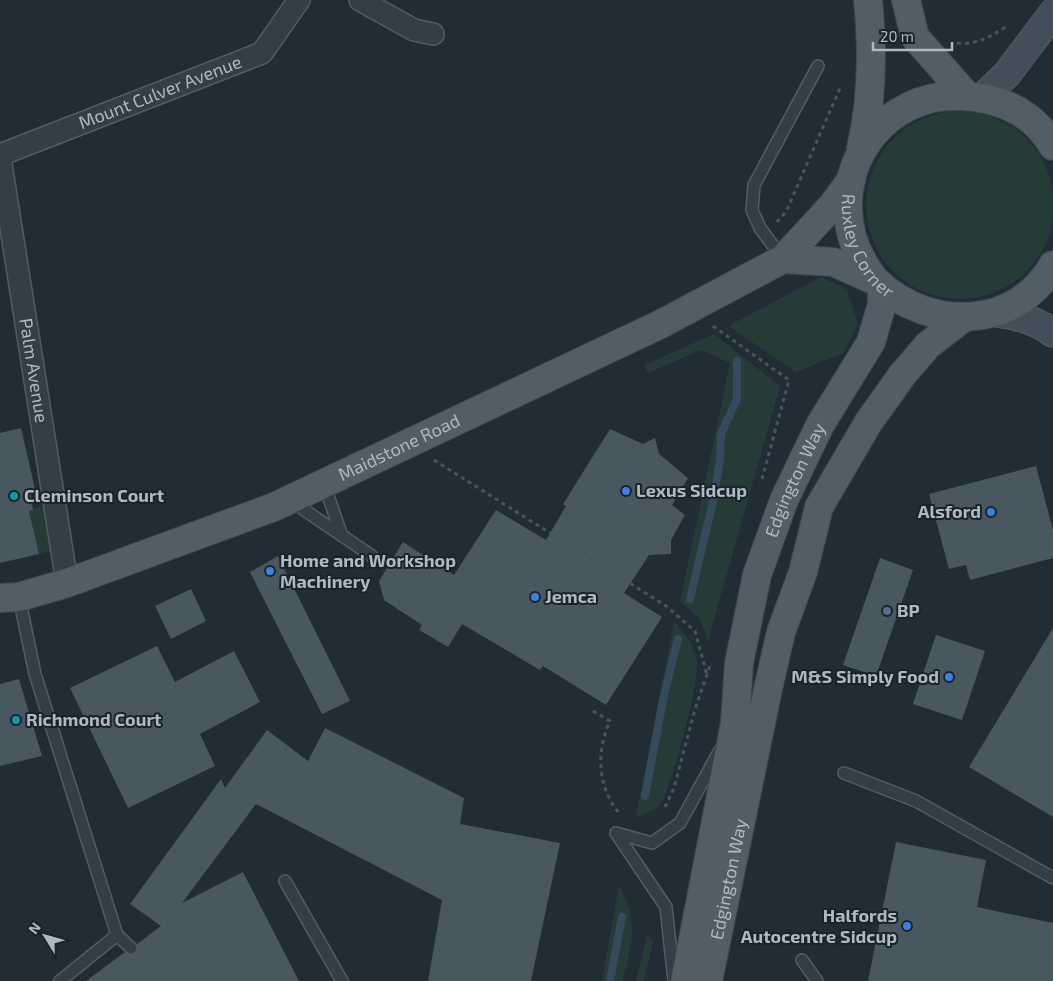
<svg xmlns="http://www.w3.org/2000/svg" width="1053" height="981" font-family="'Exo 2',sans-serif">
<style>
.green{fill:#263a38}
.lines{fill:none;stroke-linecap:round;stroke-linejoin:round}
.stream{stroke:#354b5c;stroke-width:8}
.building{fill:#495761}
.lane-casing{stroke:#525c64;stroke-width:14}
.street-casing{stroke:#525c64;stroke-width:24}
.secondary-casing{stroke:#525c64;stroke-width:30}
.primary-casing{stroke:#3e4750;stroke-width:30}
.path{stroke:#445757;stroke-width:3;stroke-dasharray:4 4;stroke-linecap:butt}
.lane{stroke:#343e46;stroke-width:11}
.street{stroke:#343e46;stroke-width:21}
.secondary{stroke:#424e59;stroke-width:28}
.primary{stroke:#525d66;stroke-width:28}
.shop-dot{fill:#3f7fe0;stroke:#1a232a;stroke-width:2}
.culture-dot{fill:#0f9aa8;stroke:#1a232a;stroke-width:2}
.service-dot{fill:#5c6f8a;stroke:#1a232a;stroke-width:2}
.labels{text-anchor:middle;stroke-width:4;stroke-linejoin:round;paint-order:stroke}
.street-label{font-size:18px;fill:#aeb9c3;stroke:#1a232a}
.poi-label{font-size:18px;font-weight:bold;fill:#aeb9c3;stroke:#1a232a;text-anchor:start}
</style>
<rect width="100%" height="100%" fill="#212c35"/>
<g class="green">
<circle cx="960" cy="205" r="94"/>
<path d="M821,277L847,289L858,324L844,353L796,372L728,326Z"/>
<path d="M714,334L780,386L708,641L700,619L680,601L730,363L701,350L648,373L644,365Z"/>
<path d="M49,504L56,550L39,554L29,511L33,510V508Z"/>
<path d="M674,622C685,633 694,645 697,661C700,680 672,788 660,804C654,812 645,814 636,816Z"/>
<path d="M619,885C640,926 632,939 623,981H602Z"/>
<path d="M647,934L653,942L644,981H636Z"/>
</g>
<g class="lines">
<g class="stream">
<path d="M690,599L713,501L720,460L721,434L737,399V361"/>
<path d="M645,796L664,695L678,639"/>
<path d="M610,981L622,917"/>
</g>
</g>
<g class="building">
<path d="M21,428L35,489L30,490L33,510L29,511L39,554L0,563V433Z"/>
<path d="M610,429L643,444L655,438L659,454L688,478L672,505L685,515L671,540V554L649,555L624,593L662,617L606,705L543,666L540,670L462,624L448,647L419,630L422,625L384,600L379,581L403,542L454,575L496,510L546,540L566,506L563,504Z"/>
<path d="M1036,466L1053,530V558L970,580L966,565L949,569L929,494Z"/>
<path d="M278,556L350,701L322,714L250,572Z"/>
<path d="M880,558L913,570L876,676L843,665Z"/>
<path d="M191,589L206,621L171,639L155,606Z"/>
<path d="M1053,628V817L969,767Z"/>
<path d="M936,635L985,651L962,720L913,704Z"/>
<path d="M157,646L175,682L234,651L260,702L200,734L215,766L128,808L70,688Z"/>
<path d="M19,679L42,756L0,766V684Z"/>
<path d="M325,728L464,798L460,824L560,843L531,981H428L442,900L256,804L182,903L243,872L299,981H86L125,952L130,955L136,953L138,949L137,944L161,926L130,904L221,779L225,788L267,730L308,761Z"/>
<path d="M896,842L986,860L977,907L1053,923V981H868Z"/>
</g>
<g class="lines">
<defs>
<g id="lane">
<path d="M783,259L760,228L752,210L754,185L818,66"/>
<path d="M324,484L342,536"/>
<path d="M291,501L372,556"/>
<path d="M19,597L35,674L117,935"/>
<path d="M844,773L916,801L1053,878"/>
<path d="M616,833L652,843L680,823L720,750"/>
<path d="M616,833L666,907L674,981"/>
<path d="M285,881L342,981"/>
<path d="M802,960L817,981"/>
<path d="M60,981L117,935L131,948"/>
</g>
<g id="street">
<path d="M360,0L414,30L433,34"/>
<path id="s1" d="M0,155L262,53L299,0"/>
<path id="s2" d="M0,158L67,583"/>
</g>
<g id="secondary">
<path d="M982,98L1007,74L1053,13"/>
<path d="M998,313C1018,316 1036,320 1053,333"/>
</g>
<g id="primary">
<path d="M906,0L915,37L967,96"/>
<path id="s3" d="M1053,146C1031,109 995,96 954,96C922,96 892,111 872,136C843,173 840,224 864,264C868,270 872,277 877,282C929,331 1015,331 1053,265"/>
<path d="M861,148C873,98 873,50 868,0"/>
<path d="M783,259L833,262L876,281"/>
<path id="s4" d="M0,598L19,597L67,583L274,507L661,324L783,259L832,206L851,180"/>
<path id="s5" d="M685,981L735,723L739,663L757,575L784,500L820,425L871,342L882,304V286"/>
<path id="s6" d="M708,981L768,689L781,632L803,572L819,507L868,423L903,374L928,345L963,318"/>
</g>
</defs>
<use href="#lane" class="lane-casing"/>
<use href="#street" class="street-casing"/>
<use href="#secondary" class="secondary-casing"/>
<use href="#primary" class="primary-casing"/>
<g class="path">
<path d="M957,43C978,45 991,36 1009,25"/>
<path d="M777,222L786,212L841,86"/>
<path d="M713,326L789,380L762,479"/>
<path d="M434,460L666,606L695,631L707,675"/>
<path d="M593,711L610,721C596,751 597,788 620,814"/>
<path d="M665,807L674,788L695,709L710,666"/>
</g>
<use href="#lane" class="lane"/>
<use href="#street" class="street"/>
<use href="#secondary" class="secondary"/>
<use href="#primary" class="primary"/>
</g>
<g class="shop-dot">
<circle cx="626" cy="491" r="5"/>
<circle cx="991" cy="512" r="5"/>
<circle cx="270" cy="571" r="5"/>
<circle cx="535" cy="597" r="5"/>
<circle cx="949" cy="677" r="5"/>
<circle cx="907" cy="926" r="5"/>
</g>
<g class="culture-dot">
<circle cx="14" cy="496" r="5"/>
<circle cx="16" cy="720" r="5"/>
</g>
<circle class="service-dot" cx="887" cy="611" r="5"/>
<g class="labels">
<g class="street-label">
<text dy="6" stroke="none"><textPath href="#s1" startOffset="172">Mount Culver Avenue</textPath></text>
<text dy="6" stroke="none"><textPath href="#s3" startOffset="331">Ruxley Corner</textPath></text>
<text dy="6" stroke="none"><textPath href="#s2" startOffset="215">Palm Avenue</textPath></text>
<text dy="6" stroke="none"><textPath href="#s4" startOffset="428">Maidstone Road</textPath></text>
<text dy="6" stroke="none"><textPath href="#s5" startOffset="515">Edgington Way</textPath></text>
<text dy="6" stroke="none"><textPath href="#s6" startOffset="104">Edgington Way</textPath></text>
</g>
<g class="poi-label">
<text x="636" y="497">Lexus Sidcup</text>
<text x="24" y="502">Cleminson Court</text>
<text x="981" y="518" text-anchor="end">Alsford</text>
<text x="280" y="567">Home and Workshop<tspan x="280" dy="21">Machinery</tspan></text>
<text x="545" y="603">Jemca</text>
<text x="897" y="617">BP</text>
<text x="939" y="683" text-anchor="end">M&amp;S Simply Food</text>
<text x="26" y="726">Richmond Court</text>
<text x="897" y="922" text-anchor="end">Halfords<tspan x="897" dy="21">Autocentre Sidcup</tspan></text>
</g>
</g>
<g transform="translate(45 936) rotate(307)" stroke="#1a232a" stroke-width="4" paint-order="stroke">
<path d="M0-4L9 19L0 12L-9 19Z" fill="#aeb9c3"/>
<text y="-8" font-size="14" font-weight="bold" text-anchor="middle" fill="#aeb9c3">N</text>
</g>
<path d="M873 42v8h79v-8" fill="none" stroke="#aeb9c3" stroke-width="2.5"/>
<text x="880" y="42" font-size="15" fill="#aeb9c3" stroke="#1a232a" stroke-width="4" paint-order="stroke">20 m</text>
</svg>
